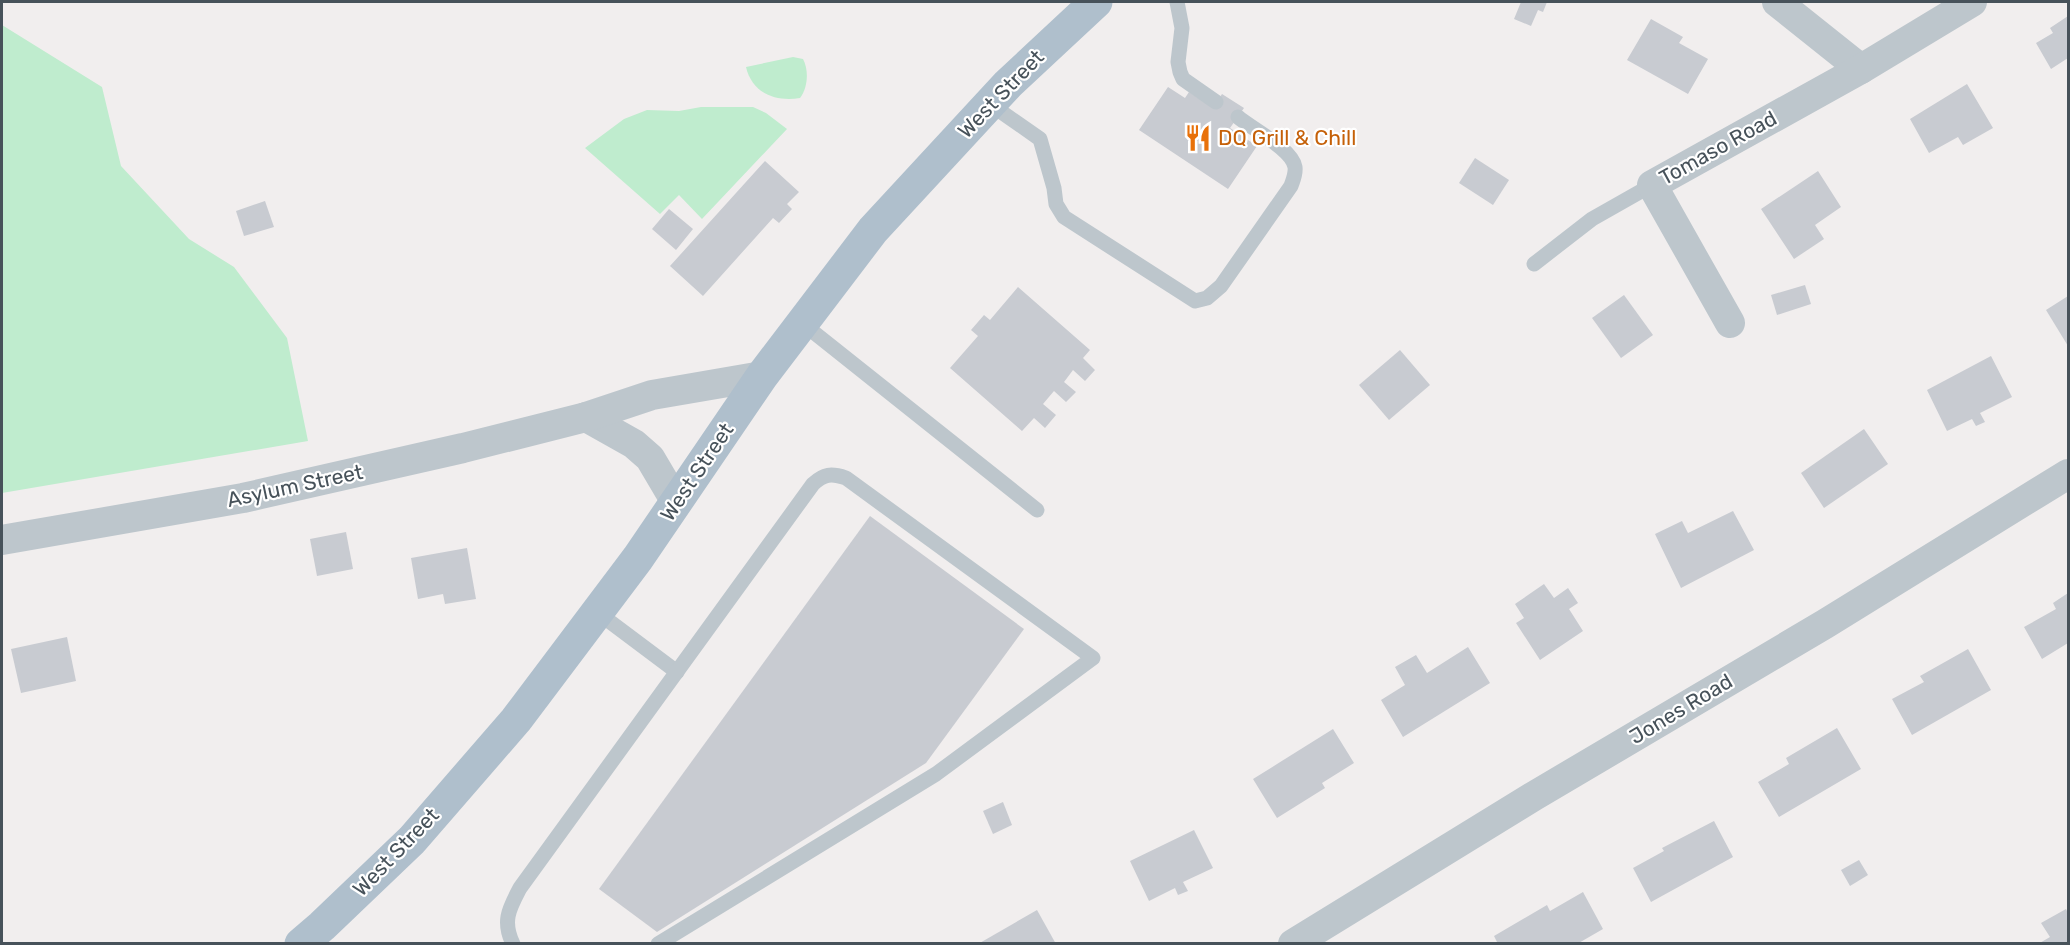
<svg xmlns="http://www.w3.org/2000/svg" width="2070" height="945" font-family="Rubik,sans-serif">
<style>
.green{fill:#bfecce}
.building{fill:#c8cbd1}
.lines{fill:none;stroke-linecap:round;stroke-linejoin:round}
.service{stroke:#bdc6cc;stroke-width:15}
.minor{stroke:#bdc6cc;stroke-width:30}
.primary{stroke:#afbfcc;stroke-width:33}
.labels{text-anchor:middle;stroke-width:4.5;stroke-linejoin:round;paint-order:stroke}
.street-label{font-size:21px;fill:#47525a;stroke:#fff}
.food-label{font-size:21px;fill:#c56008;stroke:#fff;text-anchor:start}
</style>
<rect width="100%" height="100%" fill="#f1eeee"/>
<g class="green">
<path d="M2,25L102,87L121,166L189,239L234,267L287,338L308,441L2,493Z"/>
<path d="M793,57L803,59C809,70 808,88 800,98C775,102 752,93 746,67Z"/>
<path d="M701,107H753L766,113L787,129L702,219L679,195L660,214L585,148L624,119L647,110L679,111Z"/>
</g>
<g class="building">
<path d="M1521,2H1547L1543,12L1538,10L1531,26L1514,19Z"/>
<path d="M2068,16V58L2051,69L2036,43L2053,33L2050,28Z"/>
<path d="M1651,19L1683,37L1679,43L1708,59L1688,94L1627,60Z"/>
<path d="M1967,84L1993,128L1963,145L1958,137L1929,153L1910,119Z"/>
<path d="M1168,87L1185,98L1189,92L1213,108L1222,94L1244,108L1230,128L1257,146L1228,189L1139,130Z"/>
<path d="M1475,158L1509,180L1493,205L1459,183Z"/>
<path d="M765,161L799,192L787,204L792,209L779,223L773,218L703,296L670,266Z"/>
<path d="M1818,171L1841,207L1815,225L1824,239L1794,259L1761,209Z"/>
<path d="M265,201L274,227L244,236L236,211Z"/>
<path d="M669,209L693,229L676,250L652,229Z"/>
<path d="M1805,285L1811,304L1777,315L1771,295Z"/>
<path d="M1018,287L1090,350L1083,358L1095,370L1085,381L1073,370L1064,382L1076,392L1066,402L1054,391L1043,404L1056,415L1045,428L1034,418L1022,431L950,368L978,336L971,330L984,315L990,320Z"/>
<path d="M1624,295L1653,335L1621,358L1592,318Z"/>
<path d="M2068,296V346L2046,310Z"/>
<path d="M1400,350L1430,385L1389,420L1359,385Z"/>
<path d="M1991,356L2012,397L1980,413L1985,422L1976,426L1972,419L1947,431L1927,390Z"/>
<path d="M1864,429L1888,464L1824,508L1801,473Z"/>
<path d="M1733,511L1754,550L1681,588L1655,534L1682,521L1688,533Z"/>
<path d="M870,516L1024,629L926,763L657,932L599,889Z"/>
<path d="M346,532L353,569L317,576L310,539Z"/>
<path d="M467,548L476,599L445,604L443,594L418,599L411,558Z"/>
<path d="M1544,584L1554,598L1568,588L1578,603L1569,609L1583,631L1540,660L1516,623L1524,618L1515,604Z"/>
<path d="M2068,593V643L2042,659L2024,627L2056,609L2053,603Z"/>
<path d="M67,637L76,681L21,693L11,649Z"/>
<path d="M1468,647L1490,683L1403,737L1381,700L1405,685L1395,667L1416,655L1427,673Z"/>
<path d="M1968,649L1991,690L1912,735L1892,699L1924,682L1920,676Z"/>
<path d="M1837,728L1861,769L1779,817L1758,782L1789,764L1786,758Z"/>
<path d="M1333,729L1354,763L1322,783L1325,788L1277,818L1253,779Z"/>
<path d="M1003,802L1012,825L993,834L983,811Z"/>
<path d="M1714,821L1733,857L1651,902L1633,868L1664,851L1662,848Z"/>
<path d="M1194,830L1213,868L1183,882L1188,891L1178,895L1175,888L1149,901L1130,861Z"/>
<path d="M1859,860L1868,875L1850,886L1841,870Z"/>
<path d="M1583,892L1603,929L1577,944H1498L1494,936L1547,905L1550,911Z"/>
<path d="M2066,909L2068,913V944H2038L2050,937L2041,923Z"/>
<path d="M1037,910L1056,944H978Z"/>
</g>
<g class="lines">
<g class="service">
<path d="M1177,2L1182,28L1178,62L1180,72L1183,79L1216,102"/>
<path d="M990,104L1040,139L1054,188L1056,204L1064,217L1195,301L1207,298L1221,286L1291,186C1293,180 1296,174 1295,167C1292,149 1252,129 1238,117"/>
<path d="M1534,264L1592,219L1652,185"/>
<path d="M802,323L1037,510"/>
<path d="M597,612L677,672"/>
<path d="M513,944C502,921 509,909 520,888L813,484C824,474 831,473 846,478L1093,658L936,774L658,944"/>
</g>
<g class="minor">
<path d="M1777,2L1861,69"/>
<path d="M1730,323L1652,185L1861,69L1972,2"/>
<path d="M586,417L634,444L650,458L676,502"/>
<path d="M2,540L243,498L463,448L586,417L652,395L762,376"/>
<path d="M1293,944L1534,796L1825,624L2068,474"/>
</g>
<path class="primary" d="M301,944L322,926L412,840L516,720L638,558L762,376L873,230L1008,84L1096,2"/>
</g>
<defs>
<symbol id="restaurant-bare" viewBox="-9 -9 18 18"><path d="M-5-6h1v4h1v-4h1v4h1v-4h1v5L-1.5 .5V6h-2V.5L-5-1ZM5-6V6H3V1.5H1.5Q1.5-4 5-6Z" fill="#e8710a" stroke="#fff" stroke-width="2.5" paint-order="stroke"/></symbol>
</defs>
<g fill-rule="evenodd">
<use href="#restaurant-bare" x="1179" y="119" width="38" height="38"/>
</g>
<g class="labels">
<g class="street-label">
<text transform="translate(1001 94) rotate(-46)" y="7">West Street</text>
<text transform="translate(1718 148) rotate(-29)" y="7">Tomaso Road</text>
<text transform="translate(697 472) rotate(-56)" y="7">West Street</text>
<text transform="translate(295 486) rotate(-12)" y="7">Asylum Street</text>
<text transform="translate(1681 709) rotate(-31)" y="7">Jones Road</text>
<text transform="translate(396 852) rotate(-46)" y="7">West Street</text>
</g>
<g class="food-label">
<text x="1218" y="145">DQ Grill &amp; Chill</text>
</g>
</g>
<rect width="2070" height="945" fill="none" stroke="#47525a" stroke-width="6"/>
</svg>
